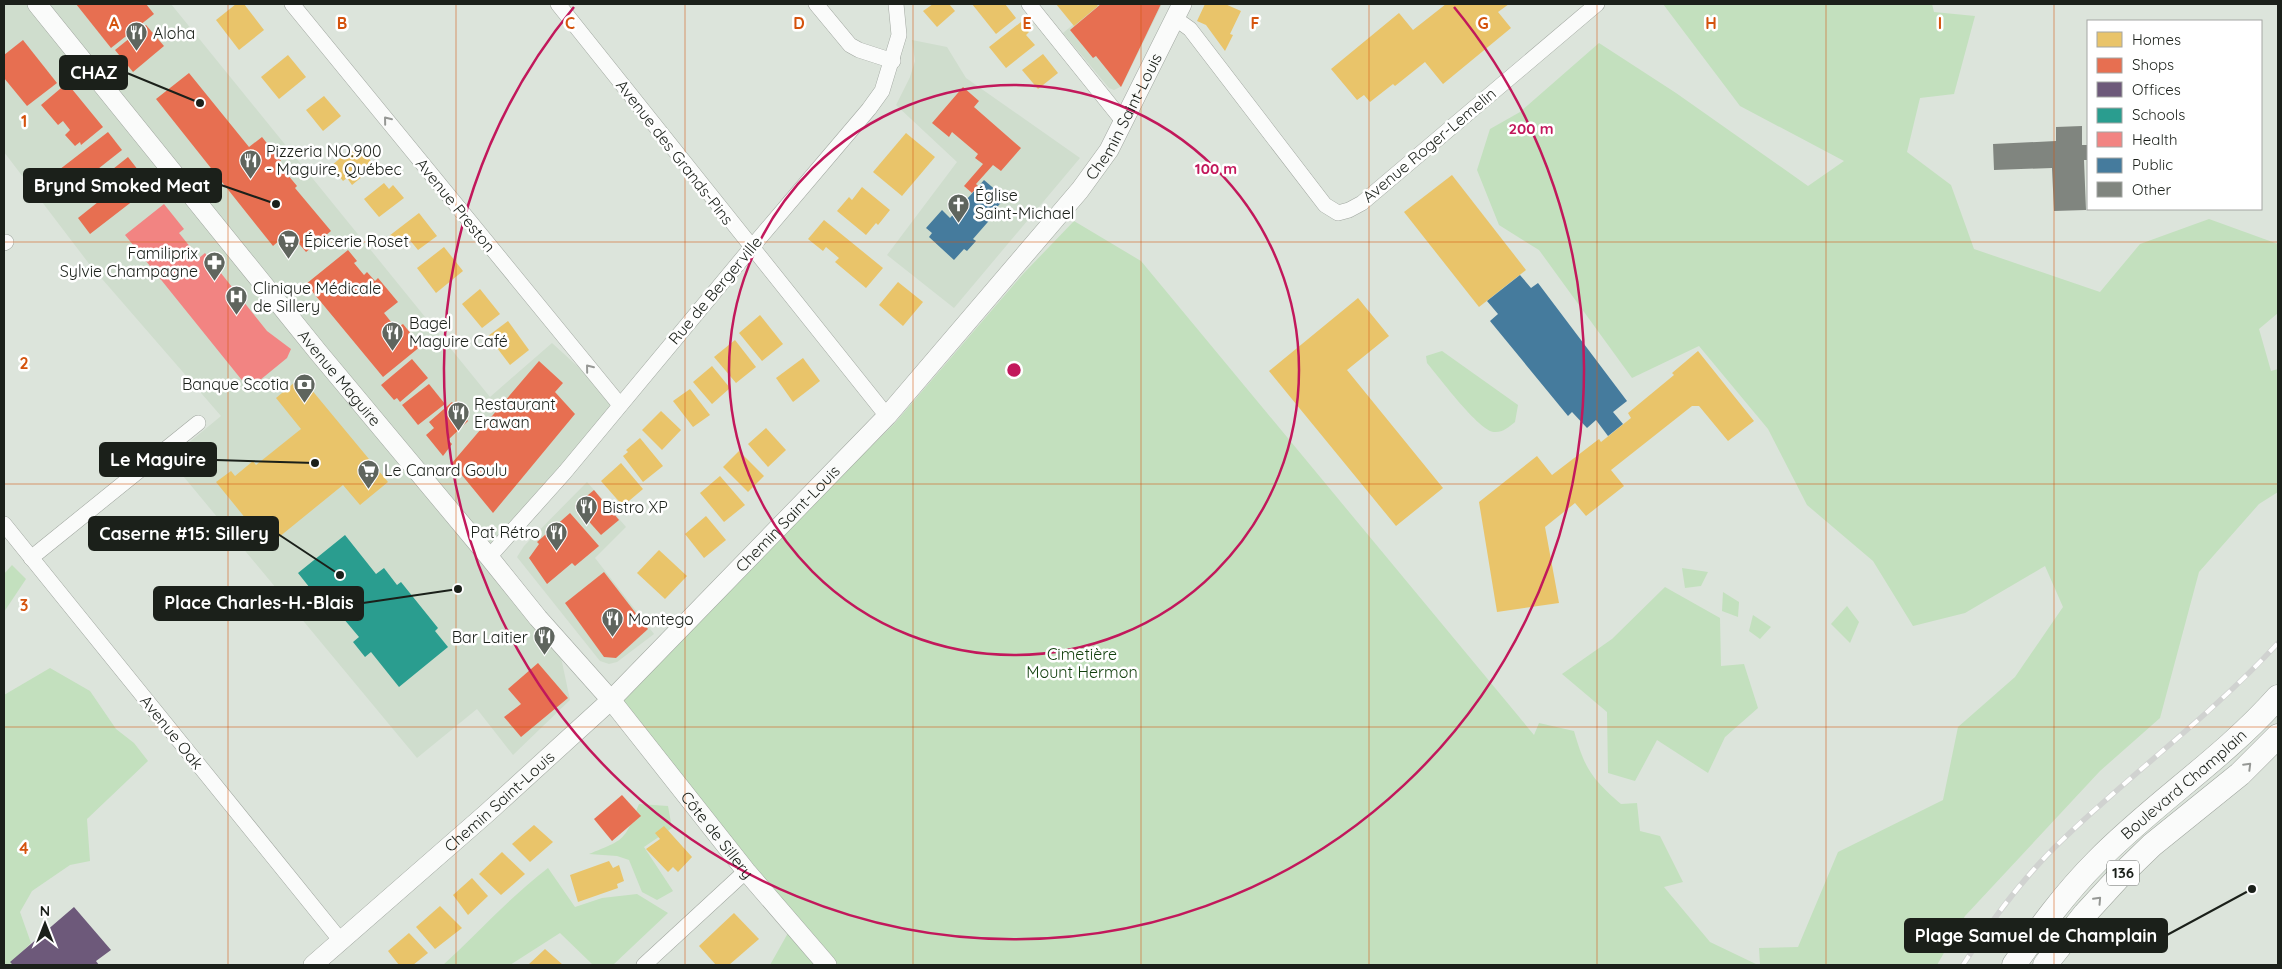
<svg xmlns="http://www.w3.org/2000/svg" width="2282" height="969" font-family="Quicksand,sans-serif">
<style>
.built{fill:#cfddcd}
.green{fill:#c3e0be}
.homes{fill:#e9c46a}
.shops{fill:#e76f51}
.offices{fill:#6d597a}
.schools{fill:#2a9d8f}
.health{fill:#f28482}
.public{fill:#457b9d}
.building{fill:#80857f}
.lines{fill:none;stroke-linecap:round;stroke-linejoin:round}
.minor-casing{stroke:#a1a7a0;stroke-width:16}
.tertiary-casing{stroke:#a1a7a0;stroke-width:20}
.primary-casing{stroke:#a1a7a0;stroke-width:25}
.minor{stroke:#fafbfa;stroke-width:15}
.tertiary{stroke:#fafbfa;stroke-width:19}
.primary{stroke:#fafbfa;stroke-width:24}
.rail-casing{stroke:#d0d2d0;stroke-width:5.5}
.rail{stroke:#fff;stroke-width:4;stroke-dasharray:11;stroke-linecap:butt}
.oneway{stroke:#969895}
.grid{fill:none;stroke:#d4530d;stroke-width:1;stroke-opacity:0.55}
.ring{fill:none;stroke:#c2185b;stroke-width:2.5}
.labels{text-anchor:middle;stroke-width:5;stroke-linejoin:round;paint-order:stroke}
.shield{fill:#fff;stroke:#5f635f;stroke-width:1}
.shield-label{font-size:15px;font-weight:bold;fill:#1b201a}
.poi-label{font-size:16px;fill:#1b201a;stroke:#fff;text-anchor:start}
.street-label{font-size:16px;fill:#1b201a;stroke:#fff}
.park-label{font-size:16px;fill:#113f0d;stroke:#fff}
.grid-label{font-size:16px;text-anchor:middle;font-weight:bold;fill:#d4530d;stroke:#fff;stroke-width:5;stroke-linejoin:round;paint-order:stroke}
.centre{fill:#c2185b;stroke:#fff;stroke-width:2.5}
.ring-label{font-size:15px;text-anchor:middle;font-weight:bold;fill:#c2185b;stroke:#fff;stroke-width:5;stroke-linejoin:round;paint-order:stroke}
.leader{fill:none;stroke:#1b201a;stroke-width:2}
.callout-dot{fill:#1b201a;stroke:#fff;stroke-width:2}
.callout{fill:#1b201a;stroke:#1b201a;stroke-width:2}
.callout-label{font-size:18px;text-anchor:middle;font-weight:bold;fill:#fff}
</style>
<rect width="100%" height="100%" fill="#dce4db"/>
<g class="built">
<path d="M4,4H171L490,397L552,343L620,405L490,557L558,643L570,700L513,755L477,709L417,758L169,459L221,416L90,265L4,152Z"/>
<path d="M1098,4H1162L1122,86L1114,90L1109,88L1063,33Z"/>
<path d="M912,40L947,47L966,78L1080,158L954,308L887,255L957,162L896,105L910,77L915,61Z"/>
<path d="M587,482L626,527L595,558L654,634L617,662L609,664L600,661L517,557L524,546Z"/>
</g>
<g class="green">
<path d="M1663,4H1932L1934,12L1975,16L1954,94L1920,98L1907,152L1951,185L1974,249L2100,292L2140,244L2209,219L2278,244V313L2259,329L2271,371L2278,369V492L2259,504L2199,572L2160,718L2100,771L1965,916L1937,965H1760L1759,948L1798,947L1838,852L1943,800L1958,727L2015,677L2063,607L2045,566L1965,613L1913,626L1873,561L1807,505L1768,429L1699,346L1632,378L1539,250L1499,225L1477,170L1490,129L1520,112L1599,43L1676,93L1808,186L1844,161L1740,106Z"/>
<path d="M1074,221L1141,261L1534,735L1539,723L1574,731C1585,769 1591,778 1621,804L1637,803L1640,831L1660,836L1683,882L1664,887L1710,942L1758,965H770L788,933L611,700L894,424L1023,274Z"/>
<path d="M1442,351L1518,405L1515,422C1509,427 1502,433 1494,432C1479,431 1439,377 1427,363L1426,356Z"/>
<path d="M12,565L26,579L4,612V574Z"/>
<path d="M1682,568L1708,572L1701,586L1685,588Z"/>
<path d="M1665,587L1720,618L1721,666L1744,664L1758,708L1725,737L1708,773L1657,740L1635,781L1608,773L1607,712L1562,674L1612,639Z"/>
<path d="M1723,592L1739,602L1738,617L1722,611Z"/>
<path d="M1847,606L1859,622L1850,643L1831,624Z"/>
<path d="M1753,615L1771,627L1760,639L1749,631Z"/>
<path d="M50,668L90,691L116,729L134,743L148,761L87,819L90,861L70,865L32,891L20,912L31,943L15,959L20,965H4V695Z"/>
<path d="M639,804L668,806L672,828L644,847L673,891L657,900L642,892L629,860L617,856L589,854C626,839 624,841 639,804Z"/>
<path d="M548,868L575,907L602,898L637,894L668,913L613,965H593L560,933L510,965H443C478,933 510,897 548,868Z"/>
</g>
<g class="homes">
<path d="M236,4H244L264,30L239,50L216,20Z"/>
<path d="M933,4H949L955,11L937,27L923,11Z"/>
<path d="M972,4H1005L1016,18L996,34Z"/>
<path d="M1056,4H1096L1098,6L1074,26Z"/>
<path d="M1205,4H1225L1241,11L1230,34L1233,35L1225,51L1206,25L1197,21Z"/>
<path d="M1446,4H1509L1498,12L1511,28L1443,84L1425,62L1395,86L1393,84L1370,102L1364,95L1357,100L1331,69L1399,13L1413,30Z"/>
<path d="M1021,22L1029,32L1026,35L1035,45L1006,68L989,47Z"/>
<path d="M1043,54L1058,73L1038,89L1022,70Z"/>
<path d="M288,55L306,77L279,99L261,77Z"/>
<path d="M324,96L341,116L323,131L306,110Z"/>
<path d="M906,133L935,157L902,196L873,172Z"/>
<path d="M357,144L375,166L352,185L347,178L343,181L331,166Z"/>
<path d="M1452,175L1526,270L1479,307L1404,212Z"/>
<path d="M384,183L389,189L393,185L404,198L379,217L364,199Z"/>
<path d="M862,187L890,210L878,225L876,223L866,235L837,211L849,197L852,200Z"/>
<path d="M419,213L437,236L418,250L409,239L398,247L389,236Z"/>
<path d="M824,220L883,268L866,288L835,262L839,258L826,247L823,251L808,239Z"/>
<path d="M444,247L463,271L436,293L417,268Z"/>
<path d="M898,282L923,302L903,326L879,305Z"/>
<path d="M480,289L500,314L482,328L462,304Z"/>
<path d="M1358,298L1389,336L1347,370L1443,488L1396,526L1269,371Z"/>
<path d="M760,315L783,344L762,361L739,333Z"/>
<path d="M508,321L529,350L510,365L488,336Z"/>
<path d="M735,340L756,367L736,383L714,357Z"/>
<path d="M1698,351L1754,421L1728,441L1699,406H1692L1611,470L1624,486L1586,516L1575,503L1545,527L1559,603L1497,612L1479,502L1537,456L1552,475L1599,439L1601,442L1631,418L1628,413L1674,375L1672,373Z"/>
<path d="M803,358L820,381L793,402L776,378Z"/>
<path d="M712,366L730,388L712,404L693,382Z"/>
<path d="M301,377L388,482L360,505L343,485L268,546L216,482L231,471L235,476L253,461L256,465L301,429L276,398Z"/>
<path d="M690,389L710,415L693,427L673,401Z"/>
<path d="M661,411L681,430L662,450L642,430Z"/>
<path d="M766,428L786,450L768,467L748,444Z"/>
<path d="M640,438L663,466L643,482L623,456L628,452L626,450Z"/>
<path d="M739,451L764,476L748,492L723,467Z"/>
<path d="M621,463L643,489L623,506L601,481Z"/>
<path d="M720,476L745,505L724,522L700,493Z"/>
<path d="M706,516L726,540L704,558L685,534Z"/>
<path d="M659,550L687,576L665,599L637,573Z"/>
<path d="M534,825L553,842L530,862L512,844Z"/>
<path d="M664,826L692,857L678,872L673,867L668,872L646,849L660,839L655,833Z"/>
<path d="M502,852L525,874L501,895L479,874Z"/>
<path d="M609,861L613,868L619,865L624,881L617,884L618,888L578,902L570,875Z"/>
<path d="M472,878L488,896L468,915L453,895Z"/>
<path d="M440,906L462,928L435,949L416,927Z"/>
<path d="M734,913L759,939L729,965H716L699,946Z"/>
<path d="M409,933L428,953L413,965H399L388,951Z"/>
<path d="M545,949L563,965H528Z"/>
</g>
<g class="shops">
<path d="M76,4H146L154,14L111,48Z"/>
<path d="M1101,4H1161L1121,87L1096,56L1093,58L1070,30Z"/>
<path d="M146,25L164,46L133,72L115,50Z"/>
<path d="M23,40L57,83L27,106L4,78V55Z"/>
<path d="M189,73L249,147L262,137L281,161L278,163L297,186L295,188L331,231L306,252L289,232L273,246L156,99Z"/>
<path d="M67,83L103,127L81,145L80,142L75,146L65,135L70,130L63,121L58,125L41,105Z"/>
<path d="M963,87L979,101L974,107L1021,148L1001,171L993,165L976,184L978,186L972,193L964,186L983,164L975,158L978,154L952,132L949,137L932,123Z"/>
<path d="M108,132L122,150L70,191L55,173Z"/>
<path d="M128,157L145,179L141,183L147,190L90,234L78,218L113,190L103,177Z"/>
<path d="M348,250L357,261L354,263L364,275L367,272L375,281L378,278L398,302L384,313L396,328L403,324L421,346L383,377L306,284Z"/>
<path d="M412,359L428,378L400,402L397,398L394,400L381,385Z"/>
<path d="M539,361L563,383L555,392L575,414L493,513L452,463Z"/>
<path d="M429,384L445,404L418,425L402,405Z"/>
<path d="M452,402L468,421L448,440L452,444L443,456L426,435L434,428L429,422Z"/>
<path d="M594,490L619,520L601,535L575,506Z"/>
<path d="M570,513L599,546L575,566L572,563L547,584L529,558L539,544L537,542Z"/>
<path d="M604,572L648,629L616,658L604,657L565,603Z"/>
<path d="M538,663L568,698L521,737L504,717L521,704L508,689Z"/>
<path d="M622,795L641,816L612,841L594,819Z"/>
</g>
<path class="offices" d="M74,907L111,950L96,961L99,965H13L10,962Z"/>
<path class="schools" d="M345,535L376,574L384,568L397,585L401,582L438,628L435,631L448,647L399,687L371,652L365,657L353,642L359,637L338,612L333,617L298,573Z"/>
<path class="health" d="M164,204L184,229L179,233L199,258L205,253L267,331L291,349L287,358L249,389L125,235Z"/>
<g class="public">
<path d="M984,180L1005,198L992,213L994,215L973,239L976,241L967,251L964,249L954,260L929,237L932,233L926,228L942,210L950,218Z"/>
<path d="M1520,275L1531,288L1538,283L1627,401L1613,412L1623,424L1608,436L1596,420L1587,428L1572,412L1568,416L1490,321L1498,314L1487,301Z"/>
</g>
<path class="building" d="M2082,126V145H2088V160H2084L2086,210L2054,211L2052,168L1994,170L1993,144L2056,141V127Z"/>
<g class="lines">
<defs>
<g id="minor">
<path d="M292,4L620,405"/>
<path d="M558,4L887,416"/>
<path d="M816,4L850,45L859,50L893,61"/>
<path d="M1029,4L1123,121"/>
<path d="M1176,19L1190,29L1325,205L1338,213L1349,210L1362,203L1597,4"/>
<path d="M4,243L6,242"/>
<path d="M4,524L341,941"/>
<path d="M489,557L565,472L751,248L869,109L882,91L899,35L896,4"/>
<path d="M31,558L198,423"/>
<path d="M644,965L746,871"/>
</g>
<g id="tertiary">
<path id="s1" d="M37,4L318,352L489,557L538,618L611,700L746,871L827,965"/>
<path id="s2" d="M313,965L487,813L611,700L887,416L1080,190L1109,150L1182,4"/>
</g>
<g id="primary">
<path id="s3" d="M2014,965C2039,929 2065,893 2097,861C2154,803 2224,758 2278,697"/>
<path d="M2045,965L2085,914L2118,878L2152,845L2240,774L2278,736"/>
</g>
</defs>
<use href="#minor" class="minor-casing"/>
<use href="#tertiary" class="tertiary-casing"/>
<use href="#primary" class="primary-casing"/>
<use href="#minor" class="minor"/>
<use href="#tertiary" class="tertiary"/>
<use href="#primary" class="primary"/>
<defs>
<path id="rail" d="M1963,965C1989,924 2019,883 2054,848C2126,777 2209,718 2278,643"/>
</defs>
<use href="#rail" class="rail-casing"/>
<use href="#rail" class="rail"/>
</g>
<defs><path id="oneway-chevron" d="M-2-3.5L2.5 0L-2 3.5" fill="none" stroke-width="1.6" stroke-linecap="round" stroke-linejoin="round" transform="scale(1.25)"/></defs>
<g class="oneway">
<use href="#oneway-chevron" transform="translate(387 120) rotate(-129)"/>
<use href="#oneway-chevron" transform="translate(589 368) rotate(-129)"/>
<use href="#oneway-chevron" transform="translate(2248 766) rotate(-45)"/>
<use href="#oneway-chevron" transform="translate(2098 900) rotate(-47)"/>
</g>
<path class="grid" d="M228,4V965M456,4V965M685,4V965M913,4V965M1141,4V965M1369,4V965M1597,4V965M1826,4V965M2054,4V965M4,242H2278M4,484H2278M4,727H2278"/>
<g class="ring">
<circle cx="1014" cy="370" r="285"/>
<path d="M1454 7A570 570 0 1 1 574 7"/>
</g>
<defs>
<symbol id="restaurant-pin" viewBox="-11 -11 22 30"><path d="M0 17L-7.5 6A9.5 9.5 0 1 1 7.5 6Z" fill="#5f655e" stroke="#fff"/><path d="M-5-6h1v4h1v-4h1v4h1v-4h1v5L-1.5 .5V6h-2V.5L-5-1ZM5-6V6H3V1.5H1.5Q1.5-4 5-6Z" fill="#fff"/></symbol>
<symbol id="church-pin" viewBox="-11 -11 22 30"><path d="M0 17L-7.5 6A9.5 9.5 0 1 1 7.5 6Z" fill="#5f655e" stroke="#fff"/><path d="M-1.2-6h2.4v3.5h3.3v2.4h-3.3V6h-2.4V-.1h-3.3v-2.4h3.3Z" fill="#fff"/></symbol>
<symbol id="supermarket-pin" viewBox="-11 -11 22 30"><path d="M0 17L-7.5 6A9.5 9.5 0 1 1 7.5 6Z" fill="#5f655e" stroke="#fff"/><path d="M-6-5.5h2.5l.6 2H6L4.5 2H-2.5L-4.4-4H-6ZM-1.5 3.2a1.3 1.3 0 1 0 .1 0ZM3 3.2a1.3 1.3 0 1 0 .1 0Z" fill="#fff"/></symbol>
<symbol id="pharmacy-pin" viewBox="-11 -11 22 30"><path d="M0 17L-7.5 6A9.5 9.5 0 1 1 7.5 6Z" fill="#5f655e" stroke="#fff"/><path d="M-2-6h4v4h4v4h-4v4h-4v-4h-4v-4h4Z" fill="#fff"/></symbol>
<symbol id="hospital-pin" viewBox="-11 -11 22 30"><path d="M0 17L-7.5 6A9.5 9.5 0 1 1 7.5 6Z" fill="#5f655e" stroke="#fff"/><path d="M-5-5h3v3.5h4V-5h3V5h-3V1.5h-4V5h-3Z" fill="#fff"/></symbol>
<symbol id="bank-pin" viewBox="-11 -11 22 30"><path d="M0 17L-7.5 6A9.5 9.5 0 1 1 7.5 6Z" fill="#5f655e" stroke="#fff"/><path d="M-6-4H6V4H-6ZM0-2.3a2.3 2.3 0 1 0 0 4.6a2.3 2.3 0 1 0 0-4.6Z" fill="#fff"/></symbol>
</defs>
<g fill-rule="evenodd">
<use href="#restaurant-pin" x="124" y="20" width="25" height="34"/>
<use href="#restaurant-pin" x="238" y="148" width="25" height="34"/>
<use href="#church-pin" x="946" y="192" width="25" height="34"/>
<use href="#supermarket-pin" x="276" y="228" width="25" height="34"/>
<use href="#pharmacy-pin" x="202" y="250" width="25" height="34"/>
<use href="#hospital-pin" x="224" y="284" width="25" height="34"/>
<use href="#restaurant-pin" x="380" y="320" width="25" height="34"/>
<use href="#bank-pin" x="292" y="372" width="25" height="34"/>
<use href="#restaurant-pin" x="446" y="400" width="25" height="34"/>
<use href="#supermarket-pin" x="356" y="458" width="25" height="34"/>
<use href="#restaurant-pin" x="574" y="494" width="25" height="34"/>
<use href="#restaurant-pin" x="544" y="520" width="25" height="34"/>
<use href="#restaurant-pin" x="600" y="606" width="25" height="34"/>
<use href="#restaurant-pin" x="532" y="624" width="25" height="34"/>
</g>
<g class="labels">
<rect class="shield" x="2107" y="860.5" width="32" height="25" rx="4"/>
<g class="shield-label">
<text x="2123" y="878">136</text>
</g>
<g class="poi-label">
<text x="153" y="39">Aloha</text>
<text x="266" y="157">Pizzeria NO.900<tspan x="266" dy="18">- Maguire, Québec</tspan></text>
<text x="975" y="201">Église<tspan x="975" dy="18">Saint-Michael</tspan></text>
<text x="304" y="247">Épicerie Roset</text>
<text x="198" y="259" text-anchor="end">Familiprix<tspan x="198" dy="18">Sylvie Champagne</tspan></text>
<text x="253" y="294">Clinique Médicale<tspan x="253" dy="18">de Sillery</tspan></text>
<text x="409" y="329">Bagel<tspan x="409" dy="18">Maguire Café</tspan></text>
<text x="289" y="390" text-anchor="end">Banque Scotia</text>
<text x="474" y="410">Restaurant<tspan x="474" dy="18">Erawan</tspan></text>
<text x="384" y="476">Le Canard Goulu</text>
<text x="602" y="513">Bistro XP</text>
<text x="540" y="538" text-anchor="end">Pat Rétro</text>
<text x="628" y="625">Montego</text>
<text x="528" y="643" text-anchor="end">Bar Laitier</text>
</g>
<g class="street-label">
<text dy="6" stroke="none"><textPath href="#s2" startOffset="1178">Chemin Saint-Louis</textPath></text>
<text transform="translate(1429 145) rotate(-40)" y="6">Avenue Roger-Lemelin</text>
<text transform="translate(675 152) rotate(52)" y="6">Avenue des Grands-Pins</text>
<text transform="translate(456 205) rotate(51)" y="6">Avenue Preston</text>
<text transform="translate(715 290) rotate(-50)" y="6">Rue de Bergerville</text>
<text dy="6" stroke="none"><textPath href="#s1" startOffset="481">Avenue Maguire</textPath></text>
<text dy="6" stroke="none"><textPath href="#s2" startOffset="652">Chemin Saint-Louis</textPath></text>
<text transform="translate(172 732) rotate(51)" y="6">Avenue Oak</text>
<text dy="6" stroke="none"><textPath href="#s3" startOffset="249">Boulevard Champlain</textPath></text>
<text dy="6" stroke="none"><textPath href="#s2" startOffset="248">Chemin Saint-Louis</textPath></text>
<text dy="6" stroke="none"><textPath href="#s1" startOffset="1074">Côte de Sillery</textPath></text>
</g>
<g class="park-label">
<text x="1082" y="660">Cimetière<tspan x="1082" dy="18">Mount Hermon</tspan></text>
</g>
</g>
<g class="grid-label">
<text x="114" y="29">A</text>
<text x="342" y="29">B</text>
<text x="570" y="29">C</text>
<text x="799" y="29">D</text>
<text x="1027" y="29">E</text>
<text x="1255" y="29">F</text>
<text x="1483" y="29">G</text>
<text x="1711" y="29">H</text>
<text x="1940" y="29">I</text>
<text x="24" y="127">1</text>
<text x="24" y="369">2</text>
<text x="24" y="611">3</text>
<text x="24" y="854">4</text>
</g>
<circle cx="1014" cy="370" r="8" class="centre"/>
<g class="ring-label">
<text x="1531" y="134">200 m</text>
<text x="1216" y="174">100 m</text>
</g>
<path class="leader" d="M200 103L127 73M276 204L221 185M315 463L216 460M340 575L278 534M458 589L363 603M2252 889L2167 935"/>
<g class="callout-dot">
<circle cx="200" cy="103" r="5"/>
<circle cx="276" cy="204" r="5"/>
<circle cx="315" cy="463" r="5"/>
<circle cx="340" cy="575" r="5"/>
<circle cx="458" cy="589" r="5"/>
<circle cx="2252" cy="889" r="5"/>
</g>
<g class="callout">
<rect x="60" y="56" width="67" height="33" rx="5"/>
<rect x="24" y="169" width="197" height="33" rx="5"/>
<rect x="100" y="443" width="116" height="33" rx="5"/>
<rect x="89" y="517" width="189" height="33" rx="5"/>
<rect x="154" y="587" width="209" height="33" rx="5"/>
<rect x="1905" y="919" width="262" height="33" rx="5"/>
</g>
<g class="callout-label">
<text x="94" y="79">CHAZ</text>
<text x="122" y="192">Brynd Smoked Meat</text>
<text x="158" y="466">Le Maguire</text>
<text x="184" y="540">Caserne #15: Sillery</text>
<text x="259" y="609">Place Charles-H.-Blais</text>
<text x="2036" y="942">Plage Samuel de Champlain</text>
</g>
<rect width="2282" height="969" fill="none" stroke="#1b201a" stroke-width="10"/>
<rect x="2087" y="20" width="175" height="190" fill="#ffffff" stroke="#a4a6a3"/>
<rect x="2097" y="32" width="25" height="15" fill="#e9c46a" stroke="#a4a6a3"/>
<text x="2132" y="45" font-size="15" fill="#1b201a">Homes</text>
<rect x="2097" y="58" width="25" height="15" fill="#e76f51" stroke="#a4a6a3"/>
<text x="2132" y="70" font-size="15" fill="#1b201a">Shops</text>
<rect x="2097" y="82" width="25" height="15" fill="#6d597a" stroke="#a4a6a3"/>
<text x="2132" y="95" font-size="15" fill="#1b201a">Offices</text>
<rect x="2097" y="108" width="25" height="15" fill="#2a9d8f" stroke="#a4a6a3"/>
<text x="2132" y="120" font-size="15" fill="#1b201a">Schools</text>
<rect x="2097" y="132" width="25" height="15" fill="#f28482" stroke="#a4a6a3"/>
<text x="2132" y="145" font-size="15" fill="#1b201a">Health</text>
<rect x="2097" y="158" width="25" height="15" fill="#457b9d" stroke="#a4a6a3"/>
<text x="2132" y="170" font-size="15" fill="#1b201a">Public</text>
<rect x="2097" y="182" width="25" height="15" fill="#80857f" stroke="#a4a6a3"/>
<text x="2132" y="195" font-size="15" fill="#1b201a">Other</text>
<g transform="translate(45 924)" stroke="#ffffff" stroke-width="4" paint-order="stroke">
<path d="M0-4L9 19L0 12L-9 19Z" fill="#1b201a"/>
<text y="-8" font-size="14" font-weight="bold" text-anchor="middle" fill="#1b201a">N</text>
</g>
</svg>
